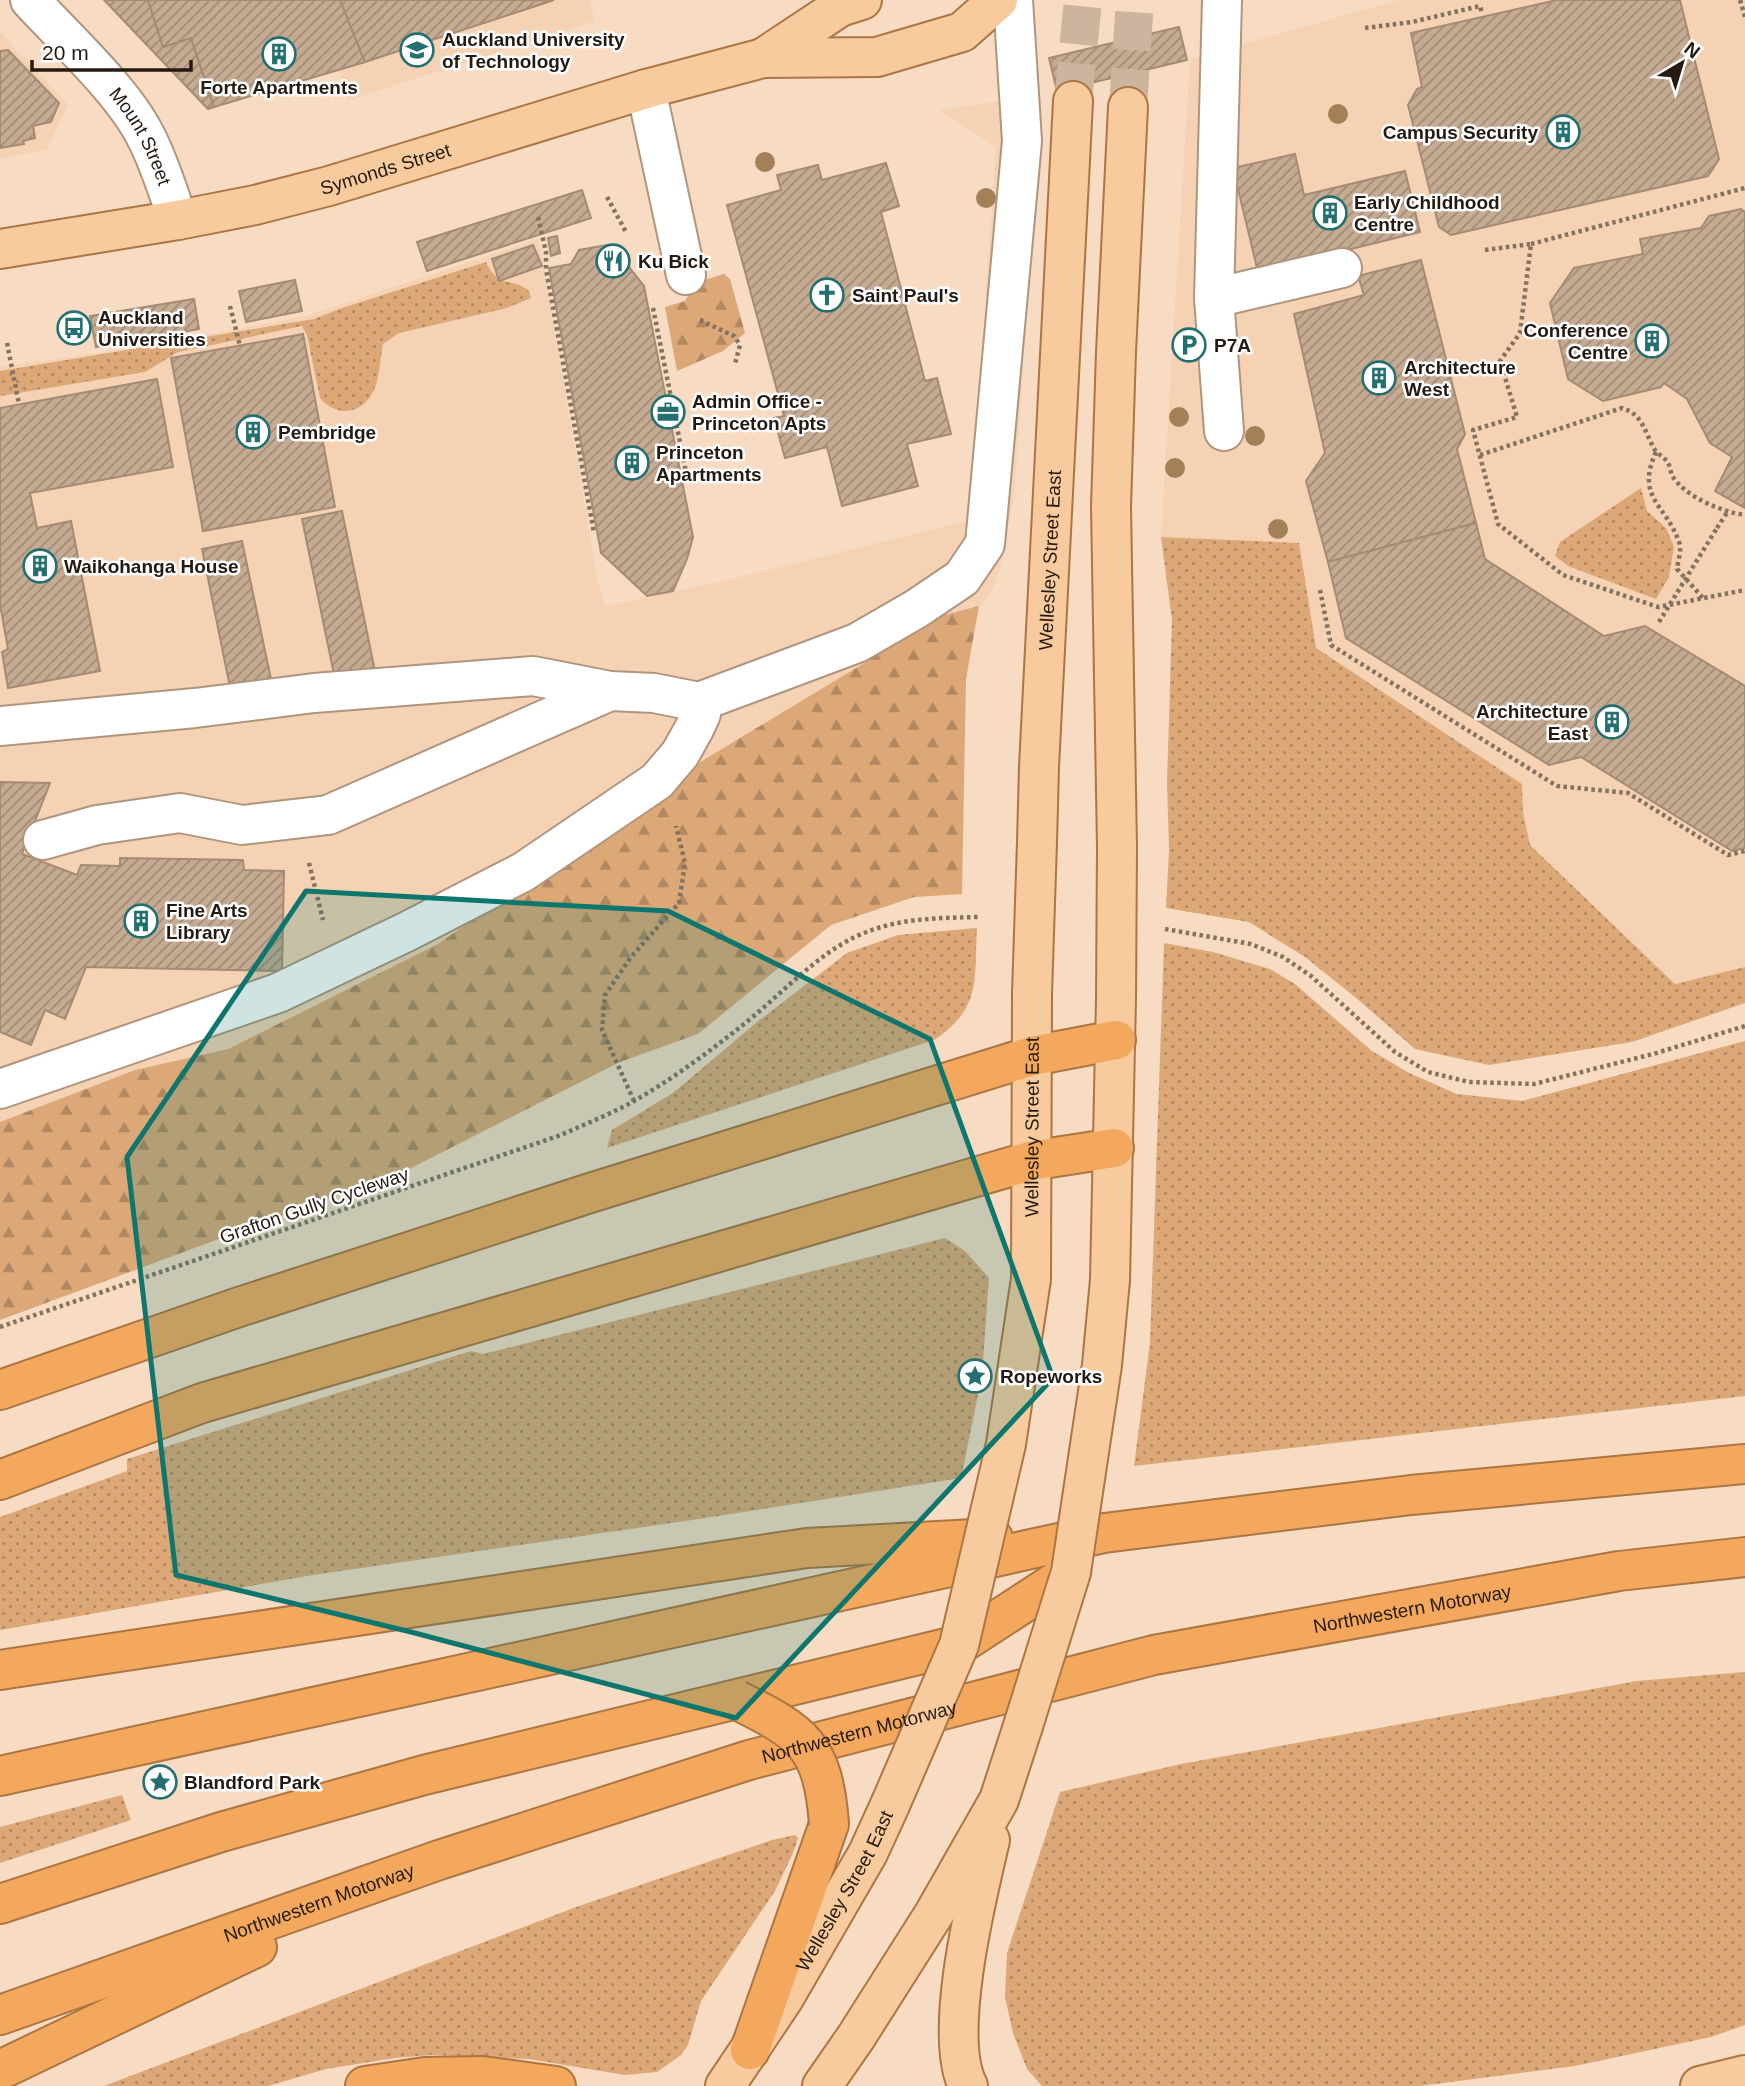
<svg xmlns="http://www.w3.org/2000/svg" width="1745" height="2086" font-family="Helvetica,sans-serif">
<style>
.built{fill:#f4d2b3}
.grass{fill:url(#grass-dots)}
.forest{fill:url(#forest-firs)}
.building{fill:url(#building-hatch);stroke:#a58b74;stroke-width:2}
.lines{fill:none;stroke-linecap:round;stroke-linejoin:round}
.major-tunnel{stroke:#cdb49f;stroke-width:38;stroke-dasharray:38 19;stroke-linecap:butt}
.minor-casing{stroke:#b0957e;stroke-width:42}
.major-casing{stroke:#ab7643;stroke-width:42}
.highway-casing{stroke:#ab7643;stroke-width:42}
.path{stroke:#847261;stroke-width:4.5;stroke-dasharray:3.5 3.5;stroke-linecap:butt}
.minor{stroke:#fff;stroke-width:38}
.major{stroke:#f8cb9e;stroke-width:38}
.highway{stroke:#f3a85e;stroke-width:38}
.major-bridge-casing{stroke:#ab7643;stroke-width:42;stroke-linecap:butt}
.highway-bridge-casing{stroke:#ab7643;stroke-width:42;stroke-linecap:butt}
.path-bridge{stroke:#847261;stroke-width:4.5;stroke-dasharray:3.5 3.5;stroke-linecap:butt}
.major-bridge{stroke:#f8cb9e;stroke-width:38}
.highway-bridge{stroke:#f3a85e;stroke-width:38}
.tree{fill:#a38058}
.marked{fill:#0f766e;fill-opacity:0.2;stroke:#0f766e;stroke-width:5;stroke-linejoin:round}
.labels{text-anchor:middle;stroke-width:5;stroke-linejoin:round;paint-order:stroke}
.poi-label{font-size:19px;font-weight:bold;fill:#241a11;stroke:#fff;text-anchor:start}
.street-label{font-size:19px;fill:#241a11;stroke:#fff}
</style>
<defs>
<pattern id="grass-dots" width="8" height="8" patternUnits="userSpaceOnUse" patternTransform="scale(1.75)"><rect width="8" height="8" fill="#dca878"/><path d="M2 2h.1M6 6h.1" fill="none" stroke="#b28861" stroke-width="1.8" stroke-linecap="round"/></pattern>
<pattern id="forest-firs" width="22" height="20" patternUnits="userSpaceOnUse" patternTransform="scale(1.75)"><rect width="22" height="20" fill="#dca878"/><path d="M5 1l3.5 6h-7zM16 11l3.5 6h-7z" fill="#b28861"/></pattern>
<pattern id="building-hatch" width="6" height="6" patternUnits="userSpaceOnUse" patternTransform="scale(1.75)"><rect width="6" height="6" fill="#c6ab93"/><path d="M-1 1l2-2M0 6l6-6M5 7l2-2" fill="none" stroke="#a18a77"/></pattern>
</defs>
<rect width="100%" height="100%" fill="#f7dbc2"/>
<g class="built">
<path d="M314,0H589L595,21L349,100Z"/>
<path d="M1399,0H1745V967L1675,984L1530,845L1523,812L1522,784L1315,648L1298,543L1161,537L1190,59Z"/>
<path d="M0,32L68,105L47,149L0,159Z"/>
<path d="M1042,95L1014,496L1000,570L990,595L979,606L944,615L692,767L438,944L228,1049L135,1070L0,1122V367L153,345L306,316L539,239L598,582L605,606L715,583L971,520L996,147L939,110Z"/>
</g>
<g class="grass">
<path d="M486,262C498,289 512,277 529,291L531,298L507,308L399,333L383,344C380,358 380,379 373,392C361,415 336,417 320,398L307,335L302,326L178,352L145,372L0,396V371L314,319L339,309Z"/>
<path d="M1641,488L1647,511L1666,528L1674,547L1669,577L1656,599L1568,566L1555,556L1560,542Z"/>
<path d="M1161,537L1299,543L1316,648L1522,784L1523,812L1530,845L1675,984L1745,967V1003L1632,1042L1489,1065L1415,1049L1355,997L1305,957L1249,922L1166,908L1169,850L1167,783L1172,620Z"/>
<path d="M977,928C974,980 982,1008 934,1040L607,1148L612,1130L673,1093L756,1023L847,953L898,935Z"/>
<path d="M1164,943L1213,952L1270,969L1295,984L1372,1051L1409,1073L1457,1094L1522,1101L1745,1041V1396L1134,1466L1150,1343Z"/>
<path d="M945,1238L965,1251L989,1278L982,1375L961,1478L692,1520L313,1575L0,1630V1517L127,1471V1459L471,1351L483,1354Z"/>
<path d="M1745,1672V2025L1711,2037L1575,2066L1420,2086H1042L1027,2069L1013,2033L1005,1997L1007,1953L1060,1792L1181,1764L1637,1681Z"/>
<path d="M122,1795L131,1820L0,1863V1827Z"/>
<path d="M795,1835L798,1838L793,1853L775,1891L701,2001L688,2045L681,2055L657,2072L625,2075L529,2059L431,2055L395,2058L326,2069L268,2086H104L579,1906L772,1840Z"/>
</g>
<g class="forest">
<path d="M724,274L730,279L745,333L723,351L677,371L665,307L685,301L695,283Z"/>
<path d="M979,606L966,679L962,894L914,897L831,925L698,1034L620,1062L411,1168L0,1320V1122L135,1070L228,1049L438,944L692,767L944,615Z"/>
</g>
<g class="building">
<path d="M104,0H148L163,47L191,38L214,107L208,109Z"/>
<path d="M148,0H340L365,62L214,107L191,38L163,47Z"/>
<path d="M340,0H554L365,62Z"/>
<path d="M1557,0H1680L1719,159L1708,176L1451,235L1439,227L1408,105L1417,89L1422,87L1411,33Z"/>
<path d="M1179,27L1187,60L1057,91L1049,58Z"/>
<path d="M8,50L59,103L51,122L33,126L35,138L23,141L24,144L0,148V51Z"/>
<path d="M1295,154L1304,195L1405,171L1420,232L1258,272L1233,168Z"/>
<path d="M886,163L899,206L881,212L925,381L937,378L951,434L907,444L918,486L842,506L827,447L785,458L774,418L784,416L727,205L781,190L777,175L818,165L822,180Z"/>
<path d="M582,190L591,218L427,271L417,242Z"/>
<path d="M1741,209L1745,212V508L1715,491L1732,457L1710,443L1687,399L1664,383L1661,387L1603,401L1568,379L1550,303L1574,268L1643,254L1640,239L1701,228L1709,216Z"/>
<path d="M557,236L560,253L551,256L548,238Z"/>
<path d="M533,245L542,266L499,281L492,259Z"/>
<path d="M607,245L618,253L644,286L693,537L687,559L673,591L647,596L601,553L549,268L571,264L579,250Z"/>
<path d="M1421,260L1465,434L1457,449L1476,523L1328,562L1306,481L1325,453L1294,314L1364,295L1358,276Z"/>
<path d="M295,280L302,311L246,322L239,291Z"/>
<path d="M194,299L199,329L96,347L90,316Z"/>
<path d="M303,334L335,507L203,531L171,358Z"/>
<path d="M157,379L173,467L30,493L37,528L71,521L100,671L8,688L2,652L8,649L0,604V408Z"/>
<path d="M342,511L376,676L336,684L302,519Z"/>
<path d="M1476,523L1485,559L1604,636L1645,626L1745,686V848L1732,851L1581,757L1549,765L1346,638L1328,562Z"/>
<path d="M242,541L272,684L231,692L202,549Z"/>
<path d="M0,782L50,783L22,854L77,875L81,865L120,866V858L243,860L244,870L284,871L282,971L86,967L65,1019L45,1010L31,1045L0,1032Z"/>
</g>
<g class="lines">
<g class="major-tunnel">
<path d="M1073,101L1083,0"/>
<path d="M1128,107L1135,0"/>
</g>
<defs>
<g id="minor">
<path id="s1" d="M30,0C65,38 122,90 145,135C159,161 168,192 178,220"/>
<path d="M1222,0L1214,298L1224,431"/>
<path d="M646,89L686,275"/>
<path d="M1214,298L1342,268"/>
<path d="M0,726L195,708L314,693L533,676L610,691L654,693L699,702L857,643L916,609L962,578L985,544L1022,141L1013,0"/>
<path d="M43,840L97,825L180,813L242,825L328,815L610,691"/>
<path d="M0,1089L278,993L406,932L523,872L657,781L680,754L694,729L701,714L699,702"/>
</g>
<g id="major">
<path d="M763,58L840,7L862,0"/>
<path id="s2" d="M0,249L178,220L255,205L329,186L646,89L763,58L877,57L962,32L998,0"/>
<path id="s3" d="M1037,842L1039,767L1073,101"/>
<path d="M1117,847L1111,507L1116,352L1128,107"/>
<path id="s4" d="M1031,1279L1032,994"/>
<path d="M1110,1280L1116,999"/>
<path id="s5" d="M725,2086L784,1998L868,1853L890,1805"/>
<path d="M822,2086L856,2037L934,1914L999,1800L1023,1726"/>
<path d="M968,2086C942,2035 977,1896 990,1840"/>
<path d="M1700,2086L1745,2075"/>
</g>
<g id="highway">
<path d="M0,1390L239,1307L590,1193L1032,1056L1116,1040"/>
<path d="M0,1480L202,1403L1030,1161L1114,1148"/>
<path d="M0,1670L807,1548L993,1538"/>
<path d="M0,1776L1104,1533L1411,1495L1745,1464"/>
<path d="M0,1904L221,1832L424,1775L959,1645L1071,1572"/>
<path id="s6" d="M0,2015L439,1860L749,1760L1154,1655L1619,1571L1745,1557"/>
<path d="M750,2050L829,1824"/>
<path d="M0,2070L257,1947"/>
<path d="M365,2086L425,2077L482,2076L556,2086"/>
</g>
</defs>
<use href="#minor" class="minor-casing"/>
<use href="#major" class="major-casing"/>
<use href="#highway" class="highway-casing"/>
<g class="path">
<path d="M1740,0L1745,17"/>
<path d="M1365,28L1412,22L1480,6L1482,13"/>
<path d="M607,197L626,232"/>
<path d="M538,217L546,252V269L594,533"/>
<path d="M1531,244L1745,188"/>
<path d="M1485,250L1531,244L1520,333L1500,361L1517,417L1473,430L1498,524L1563,575L1658,607L1745,590"/>
<path d="M230,306L240,346"/>
<path d="M653,308L686,472"/>
<path d="M700,320L734,336L740,345L735,364"/>
<path d="M7,343L19,404"/>
<path d="M1656,452C1635,498 1666,504 1679,542C1682,549 1678,561 1677,569L1703,598"/>
<path d="M1480,455L1622,408C1644,415 1644,432 1655,450C1658,454 1663,457 1667,461C1670,465 1670,472 1673,477C1686,497 1722,512 1745,515"/>
<path d="M1717,528L1728,511"/>
<path d="M1320,590L1331,645L1557,786L1628,793L1728,855L1745,851"/>
<path d="M309,863L323,920"/>
<path d="M1165,929L1251,944L1283,957L1311,976L1395,1052L1428,1072L1469,1082L1534,1084L1653,1054L1745,1026"/>
<path d="M634,1101L602,1030L605,995L631,957L679,903L685,863L676,826"/>
<path d="M0,1327L561,1135C585,1124 611,1114 634,1101C671,1080 706,1054 739,1028C777,999 814,956 857,936C896,918 936,918 978,917"/>
</g>
<use href="#minor" class="minor"/>
<use href="#major" class="major"/>
<use href="#highway" class="highway"/>
<defs>
<g id="major-bridge">
<path d="M1032,994L1037,842"/>
<path d="M1116,999L1117,847"/>
<path d="M1023,1726L1071,1572L1102,1365L1110,1280"/>
<path d="M890,1805L959,1645L1006,1444L1031,1279"/>
</g>
<path id="highway-bridge" d="M737,1700C804,1733 823,1746 829,1824"/>
</defs>
<use href="#major-bridge" class="major-bridge-casing"/>
<use href="#highway-bridge" class="highway-bridge-casing"/>
<path class="path-bridge" d="M1659,622L1717,528"/>
<use href="#major-bridge" class="major-bridge"/>
<use href="#highway-bridge" class="highway-bridge"/>
</g>
<g class="tree">
<circle cx="1338" cy="114" r="10"/>
<circle cx="765" cy="162" r="10"/>
<circle cx="986" cy="198" r="10"/>
<circle cx="1179" cy="417" r="10"/>
<circle cx="1255" cy="436" r="10"/>
<circle cx="1175" cy="468" r="10"/>
<circle cx="1278" cy="529" r="10"/>
</g>
<path class="marked" d="M306,891L668,911L930,1039L1053,1378L736,1718L411,1632L176,1575L127,1157Z"/>
<defs>
<symbol id="university-ring" viewBox="-11 -11 22 22"><circle r="9.5" fill="#fff" stroke="#246f6f" stroke-width="1.5"/><path d="M0-5L7-2L0 1L-7-2ZM-4 1L0 2.5L4 1V4Q0 6-4 4Z" fill="#246f6f"/></symbol>
<symbol id="building-ring" viewBox="-11 -11 22 22"><circle r="9.5" fill="#fff" stroke="#246f6f" stroke-width="1.5"/><path d="M-4-6H4V6H1V3H-1V6H-4ZM-2.5-4.3h1.7v1.8h-1.7ZM.8-4.3h1.7v1.8H.8ZM-2.5-1h1.7V.8h-1.7ZM.8-1h1.7V.8H.8Z" fill="#246f6f"/></symbol>
<symbol id="restaurant-ring" viewBox="-11 -11 22 22"><circle r="9.5" fill="#fff" stroke="#246f6f" stroke-width="1.5"/><path d="M-5-6h1v4h1v-4h1v4h1v-4h1v5L-1.5 .5V6h-2V.5L-5-1ZM5-6V6H3V1.5H1.5Q1.5-4 5-6Z" fill="#246f6f"/></symbol>
<symbol id="church-ring" viewBox="-11 -11 22 22"><circle r="9.5" fill="#fff" stroke="#246f6f" stroke-width="1.5"/><path d="M-1.2-6h2.4v3.5h3.3v2.4h-3.3V6h-2.4V-.1h-3.3v-2.4h3.3Z" fill="#246f6f"/></symbol>
<symbol id="bus-ring" viewBox="-11 -11 22 22"><circle r="9.5" fill="#fff" stroke="#246f6f" stroke-width="1.5"/><path d="M-5-6H5V4H4V6H2V4H-2V6H-4V4H-5ZM-3.5-4V0h7V-4ZM-3.5 1.2v1.5H-2V1.2ZM2 1.2v1.5H3.5V1.2Z" fill="#246f6f"/></symbol>
<symbol id="parking-ring" viewBox="-11 -11 22 22"><circle r="9.5" fill="#fff" stroke="#246f6f" stroke-width="1.5"/><path d="M-3.5-5.5H1a3.5 3.5 0 0 1 0 7H-1V5.5H-3.5ZM-1-3.4V-.6H.8a1.4 1.4 0 0 0 0-2.8Z" fill="#246f6f"/></symbol>
<symbol id="office-ring" viewBox="-11 -11 22 22"><circle r="9.5" fill="#fff" stroke="#246f6f" stroke-width="1.5"/><path d="M-6-3h4V-5.5h4V-3h4V5H-6ZM-1-4.5V-3h2v-1.5ZM-6 0V1H6V0Z" fill="#246f6f"/></symbol>
<symbol id="sight-ring" viewBox="-11 -11 22 22"><circle r="9.5" fill="#fff" stroke="#246f6f" stroke-width="1.5"/><path d="M0-6L1.8-2.2L6-1.7L2.9 1.2L3.7 5.4L0 3.3L-3.7 5.4L-2.9 1.2L-6-1.7L-1.8-2.2Z" fill="#246f6f"/></symbol>
</defs>
<g fill-rule="evenodd">
<use href="#university-ring" x="398" y="31" width="38" height="38"/>
<use href="#building-ring" x="260" y="35" width="38" height="38"/>
<use href="#building-ring" x="1544" y="113" width="38" height="38"/>
<use href="#building-ring" x="1311" y="194" width="38" height="38"/>
<use href="#restaurant-ring" x="594" y="242" width="38" height="38"/>
<use href="#church-ring" x="808" y="276" width="38" height="38"/>
<use href="#bus-ring" x="55" y="309" width="38" height="38"/>
<use href="#building-ring" x="1633" y="322" width="38" height="38"/>
<use href="#parking-ring" x="1170" y="326" width="38" height="38"/>
<use href="#building-ring" x="1360" y="359" width="38" height="38"/>
<use href="#office-ring" x="649" y="393" width="38" height="38"/>
<use href="#building-ring" x="234" y="413" width="38" height="38"/>
<use href="#building-ring" x="613" y="444" width="38" height="38"/>
<use href="#building-ring" x="21" y="547" width="38" height="38"/>
<use href="#building-ring" x="1593" y="703" width="38" height="38"/>
<use href="#building-ring" x="122" y="902" width="38" height="38"/>
<use href="#sight-ring" x="956" y="1357" width="38" height="38"/>
<use href="#sight-ring" x="141" y="1763" width="38" height="38"/>
</g>
<g class="labels">
<g class="poi-label">
<text x="442" y="46">Auckland University<tspan x="442" dy="22">of Technology</tspan></text>
<text x="279" y="94" text-anchor="middle">Forte Apartments</text>
<text x="1538" y="139" text-anchor="end">Campus Security</text>
<text x="1354" y="209">Early Childhood<tspan x="1354" dy="22">Centre</tspan></text>
<text x="638" y="268">Ku Bick</text>
<text x="852" y="302">Saint Paul's</text>
<text x="98" y="324">Auckland<tspan x="98" dy="22">Universities</tspan></text>
<text x="1628" y="337" text-anchor="end">Conference<tspan x="1628" dy="22">Centre</tspan></text>
<text x="1214" y="352">P7A</text>
<text x="1404" y="374">Architecture<tspan x="1404" dy="22">West</tspan></text>
<text x="692" y="408">Admin Office -<tspan x="692" dy="22">Princeton Apts</tspan></text>
<text x="278" y="439">Pembridge</text>
<text x="656" y="459">Princeton<tspan x="656" dy="22">Apartments</tspan></text>
<text x="64" y="573">Waikohanga House</text>
<text x="1588" y="718" text-anchor="end">Architecture<tspan x="1588" dy="22">East</tspan></text>
<text x="166" y="917">Fine Arts<tspan x="166" dy="22">Library</tspan></text>
<text x="1000" y="1383">Ropeworks</text>
<text x="184" y="1789">Blandford Park</text>
</g>
<g class="street-label">
<text dy="7" stroke="none"><textPath href="#s1" startOffset="177">Mount Street</textPath></text>
<text dy="7" stroke="none"><textPath href="#s2" startOffset="394">Symonds Street</textPath></text>
<text dy="7" stroke="none"><textPath href="#s3" startOffset="282">Wellesley Street East</textPath></text>
<text dy="7" stroke="none"><textPath href="#s4" startOffset="152">Wellesley Street East</textPath></text>
<text transform="translate(314 1205) rotate(-19)" y="7">Grafton Gully Cycleway</text>
<text dy="7" stroke="none"><textPath href="#s6" startOffset="1472">Northwestern Motorway</textPath></text>
<text dy="7" stroke="none"><textPath href="#s6" startOffset="905">Northwestern Motorway</textPath></text>
<text dy="7" stroke="none"><textPath href="#s5" startOffset="229">Wellesley Street East</textPath></text>
<text dy="7" stroke="none"><textPath href="#s6" startOffset="338">Northwestern Motorway</textPath></text>
</g>
</g>
<g transform="translate(1682 63) rotate(38)" stroke="#ffffff" stroke-width="5" paint-order="stroke">
<path d="M0-5L12 26L0 18L-12 26Z" fill="#241a11"/>
<text y="-10" font-size="19" font-weight="bold" text-anchor="middle" fill="#241a11">N</text>
</g>
<path d="M32 60v10h159v-10" fill="none" stroke="#241a11" stroke-width="3.5"/>
<text x="42" y="60" font-size="21" fill="#241a11" stroke="#ffffff" stroke-width="5" paint-order="stroke">20 m</text>
</svg>
